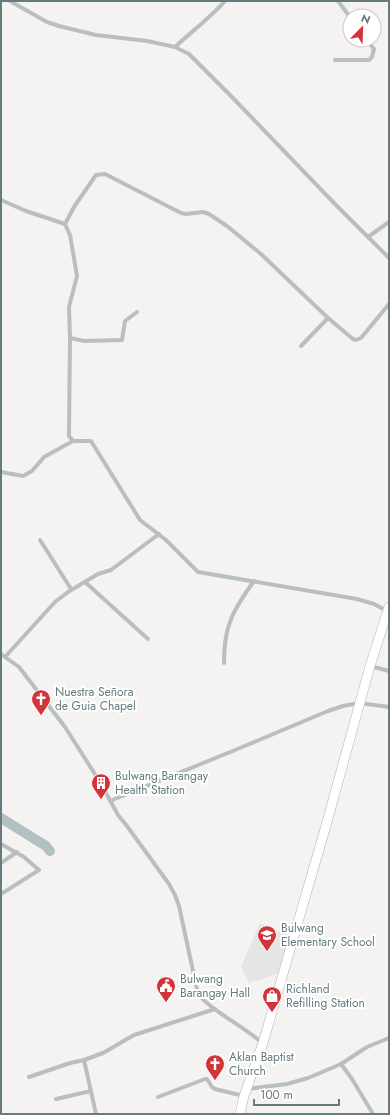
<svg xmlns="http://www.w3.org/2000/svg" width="390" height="1115" font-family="Jost,sans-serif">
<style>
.built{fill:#e4e5e4}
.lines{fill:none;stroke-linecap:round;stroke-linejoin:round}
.river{stroke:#b1c1c2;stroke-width:10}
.secondary-casing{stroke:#abb3b5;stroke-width:10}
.street{stroke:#b9bfc0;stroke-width:4}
.secondary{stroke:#fff;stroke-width:9}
.labels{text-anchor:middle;stroke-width:4;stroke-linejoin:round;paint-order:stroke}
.poi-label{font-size:12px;fill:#667a7f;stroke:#fff;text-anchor:start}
</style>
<rect width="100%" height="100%" fill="#f4f3f1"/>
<path class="built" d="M260,923L292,937L280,973L249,983L241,967Z"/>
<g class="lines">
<path class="river" d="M1,818L46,846L50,851"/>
<defs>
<path id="secondary" d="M240,1114L244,1096L263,1043L327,822L370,666L389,607"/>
</defs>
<use href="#secondary" class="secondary-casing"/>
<g class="street">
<path d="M10,1L47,22L59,26L96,35L147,41L175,47L189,54L230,95L334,203L389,258"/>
<path d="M338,1L350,17"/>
<path d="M175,47C191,32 210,18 225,1"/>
<path d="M335,60H369L372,57L374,49L367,40"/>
<path d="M1,200L26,211L65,224L70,235L77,276L69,307L70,338L69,436L73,441H91L140,520L166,540L198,572L357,599L374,604L387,611"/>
<path d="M65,224L74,207L96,175L105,174L181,213L186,214L203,212L209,214L227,226L261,254L328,318L353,339L356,340L361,338L389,304"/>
<path d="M368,237L389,222"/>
<path d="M70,338L84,341L122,340L125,321L137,312"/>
<path d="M301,346L328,318"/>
<path d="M1,472L23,476L32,471L44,457L73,441"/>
<path d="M40,540L71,589"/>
<path d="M85,582L148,639"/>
<path d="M1,654L19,667L65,727L100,782L118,815L127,826L169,884L175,895L179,906L198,994C215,1014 243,1025 262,1043"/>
<path d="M5,657L55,602L68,592L98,574L111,570L159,534"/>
<path d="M224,663C224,649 225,635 230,622C235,607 245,594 254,581"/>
<path d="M370,666L389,671"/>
<path d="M110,801L240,748L328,711L343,706L359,703L389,707"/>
<path d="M1,844L24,857L39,870L1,894"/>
<path d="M1,863L17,852"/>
<path d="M84,1060L96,1114"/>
<path d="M341,1064L367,1047L389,1038"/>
<path d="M29,1077L70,1063L84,1060L103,1053L134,1035L215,1009"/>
<path d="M247,1089L287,1084L308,1078L341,1064L352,1079L373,1114"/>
<path d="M158,1097L205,1079H207L212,1087L215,1089L244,1096"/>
<path d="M56,1099L91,1091"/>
</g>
<use href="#secondary" class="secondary"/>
</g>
<defs>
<symbol id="church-pin" viewBox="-11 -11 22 30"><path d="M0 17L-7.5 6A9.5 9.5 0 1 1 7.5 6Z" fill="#d13439" stroke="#fff"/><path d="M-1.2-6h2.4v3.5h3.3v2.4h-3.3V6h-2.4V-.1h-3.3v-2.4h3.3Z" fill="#fff"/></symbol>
<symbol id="building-pin" viewBox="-11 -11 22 30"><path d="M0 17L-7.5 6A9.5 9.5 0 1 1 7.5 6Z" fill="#d13439" stroke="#fff"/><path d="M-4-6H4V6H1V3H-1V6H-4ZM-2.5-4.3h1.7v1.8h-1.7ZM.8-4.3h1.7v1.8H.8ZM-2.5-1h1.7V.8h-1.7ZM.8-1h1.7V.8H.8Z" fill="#fff"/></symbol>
<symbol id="school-pin" viewBox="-11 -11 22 30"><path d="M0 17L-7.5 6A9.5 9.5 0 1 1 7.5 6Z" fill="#d13439" stroke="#fff"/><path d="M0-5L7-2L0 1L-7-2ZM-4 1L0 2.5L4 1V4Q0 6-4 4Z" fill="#fff"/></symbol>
<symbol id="civic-pin" viewBox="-11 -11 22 30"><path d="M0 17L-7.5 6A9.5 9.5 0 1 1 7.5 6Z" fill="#d13439" stroke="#fff"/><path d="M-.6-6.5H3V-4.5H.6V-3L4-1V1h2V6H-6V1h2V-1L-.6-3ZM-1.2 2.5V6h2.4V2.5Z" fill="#fff"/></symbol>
<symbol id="shop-pin" viewBox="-11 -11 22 30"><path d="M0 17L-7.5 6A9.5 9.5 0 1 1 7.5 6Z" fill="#d13439" stroke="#fff"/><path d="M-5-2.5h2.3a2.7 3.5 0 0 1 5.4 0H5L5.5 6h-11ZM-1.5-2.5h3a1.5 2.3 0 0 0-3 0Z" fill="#fff"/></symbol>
</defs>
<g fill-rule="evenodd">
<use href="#church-pin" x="30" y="688" width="22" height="30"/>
<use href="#building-pin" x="90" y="772" width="22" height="30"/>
<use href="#school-pin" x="256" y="924" width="22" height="30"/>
<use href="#civic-pin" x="155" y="975" width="22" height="30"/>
<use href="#shop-pin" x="261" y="985" width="22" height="30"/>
<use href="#church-pin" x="204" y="1053" width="22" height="30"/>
</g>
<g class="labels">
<g class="poi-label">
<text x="55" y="696">Nuestra Señora<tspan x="55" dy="14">de Guia Chapel</tspan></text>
<text x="115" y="780">Bulwang Barangay<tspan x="115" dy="14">Health Station</tspan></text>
<text x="281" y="932">Bulwang<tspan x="281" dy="14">Elementary School</tspan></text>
<text x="180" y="983">Bulwang<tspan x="180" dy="14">Barangay Hall</tspan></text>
<text x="286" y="993">Richland<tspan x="286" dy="14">Refilling Station</tspan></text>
<text x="229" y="1061">Aklan Baptist<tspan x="229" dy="14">Church</tspan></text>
</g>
</g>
<rect width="390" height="1115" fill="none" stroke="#667a7f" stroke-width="4"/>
<g transform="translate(362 28) rotate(23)"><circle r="19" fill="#ffffff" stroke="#c2cacc"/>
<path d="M0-3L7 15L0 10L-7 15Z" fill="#d13439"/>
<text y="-6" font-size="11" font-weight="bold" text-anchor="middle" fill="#667a7f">N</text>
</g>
<path d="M254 1099v6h85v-6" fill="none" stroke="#667a7f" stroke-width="2"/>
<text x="260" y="1099" font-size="12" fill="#667a7f" stroke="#ffffff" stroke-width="3" paint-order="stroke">100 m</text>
</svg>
